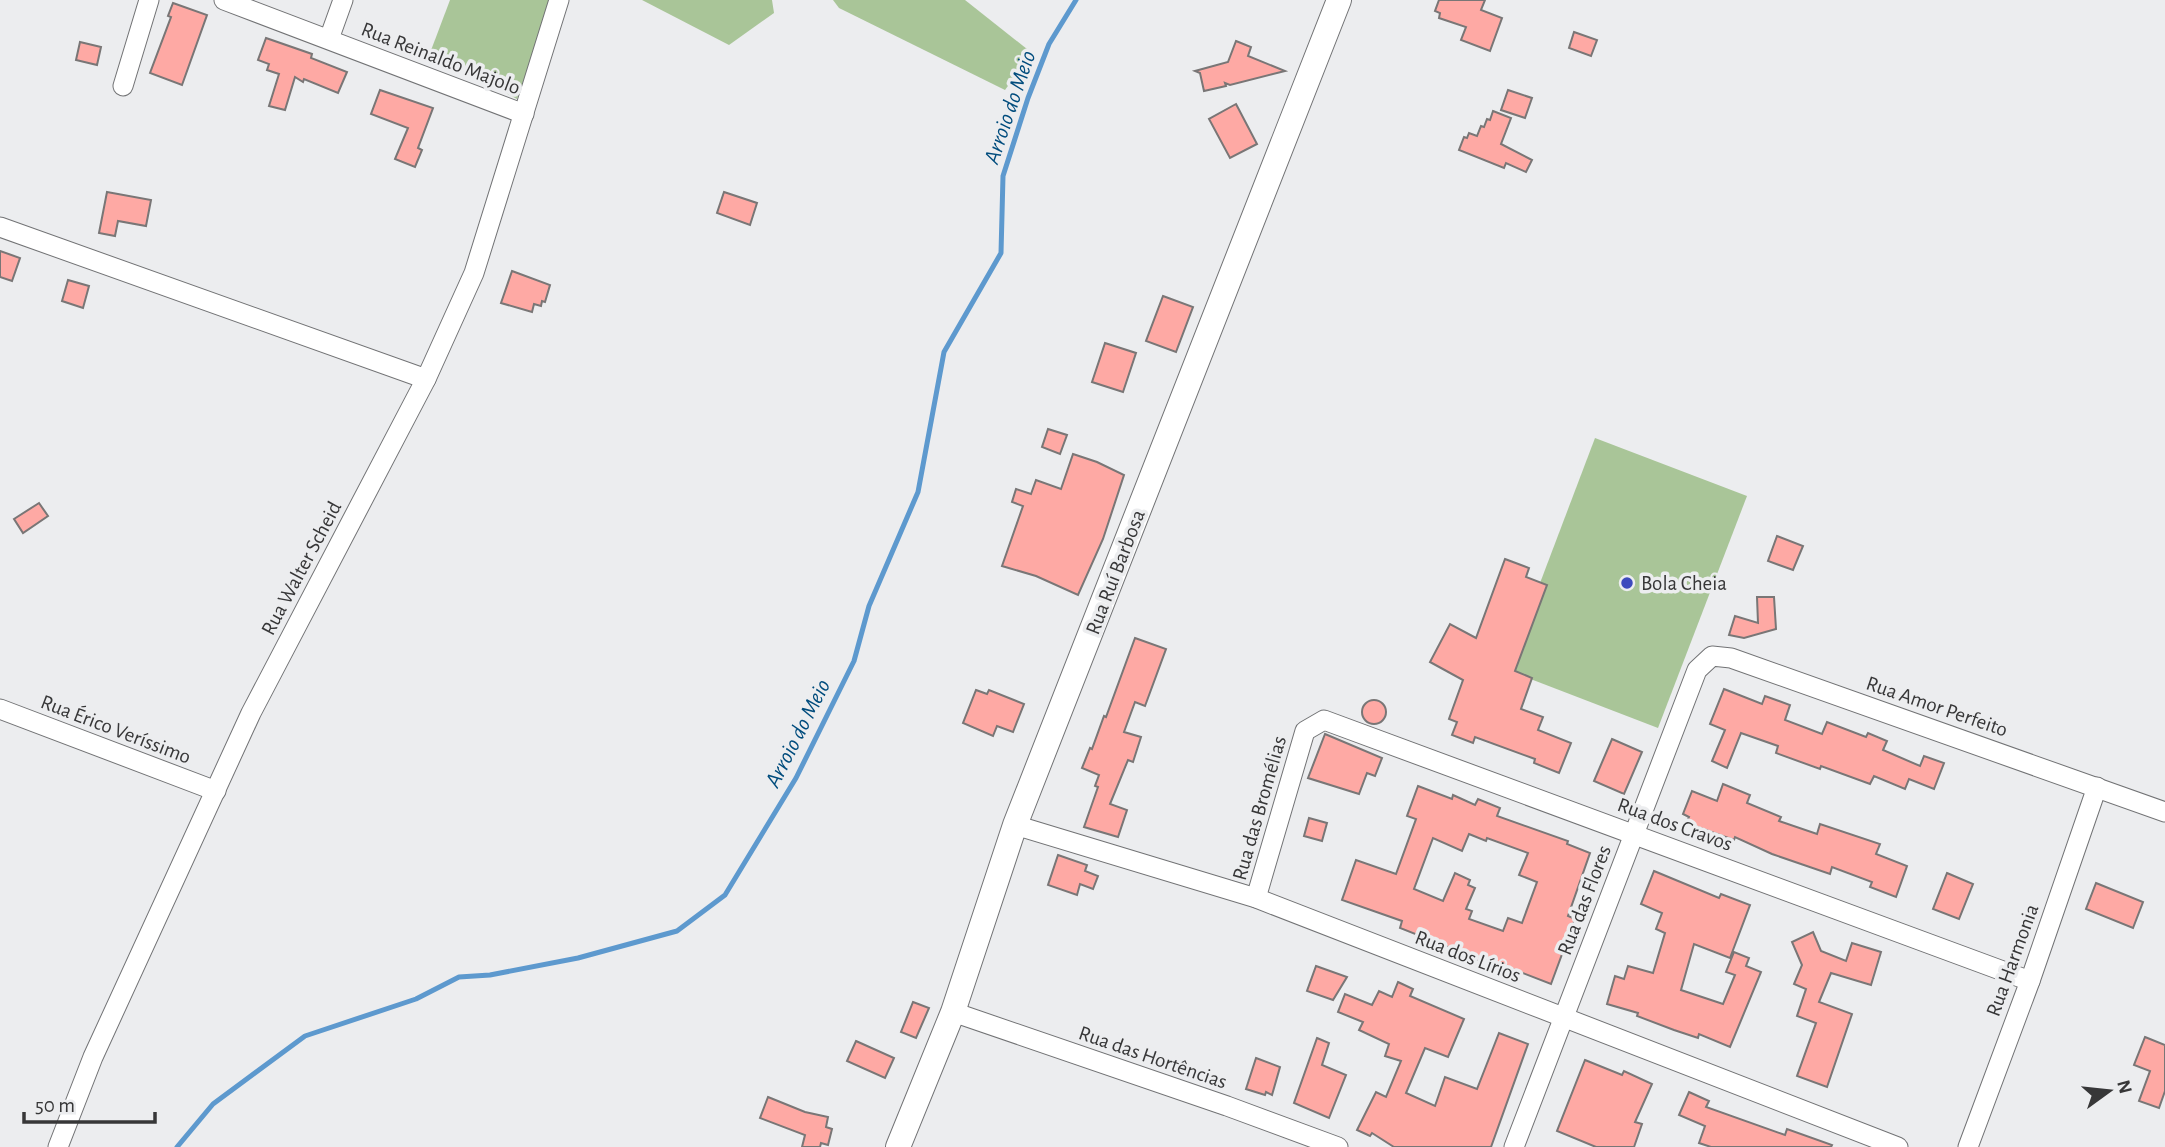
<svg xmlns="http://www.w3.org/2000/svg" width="2165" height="1147" font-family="'Alegreya Sans',sans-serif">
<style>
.green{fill:#a9c598}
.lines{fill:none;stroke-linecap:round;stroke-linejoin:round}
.stream{stroke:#5d99ce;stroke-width:5}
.building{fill:#fea9a4;stroke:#797676;stroke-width:2;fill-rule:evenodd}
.minor-casing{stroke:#727375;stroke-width:21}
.major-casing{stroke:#727375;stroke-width:26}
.minor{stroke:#fff;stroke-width:19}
.major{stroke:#fff;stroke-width:24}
.poi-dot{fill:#3d4abd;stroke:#ecedef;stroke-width:2.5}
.labels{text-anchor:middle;stroke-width:7;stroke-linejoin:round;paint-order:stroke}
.street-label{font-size:21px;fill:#373738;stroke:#ecedef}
.poi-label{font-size:21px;fill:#373738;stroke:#ecedef;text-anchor:start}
.water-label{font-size:23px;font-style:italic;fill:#004c7d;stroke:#ecedef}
</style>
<rect width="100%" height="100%" fill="#ecedef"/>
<g class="green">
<path d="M450,0H552L517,99L430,53Z"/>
<path d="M642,0H772L774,13L729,45Z"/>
<path d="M833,0H965L1032,53L1005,90L839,8Z"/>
<path d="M1595,438L1747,496L1658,728L1507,670Z"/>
</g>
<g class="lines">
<path class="stream" d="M177,1147L213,1104L305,1036L416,999L459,977L490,975L578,958L677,931L725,895L796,778L854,661L869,606L918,492L944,352L1001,253L1003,176L1028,98L1049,44L1076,0"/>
</g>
<g class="building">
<path d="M1439,0H1485L1481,10L1502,18L1490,51L1461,40L1466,27L1439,18L1440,13L1435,11Z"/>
<path d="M173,3L207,15L182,85L150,73L171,17L168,16Z"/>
<path d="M1574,32L1597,40L1591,56L1569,48Z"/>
<path d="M266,38L312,54L311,58L347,72L338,93L304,79L303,82L295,77L285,110L269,106L279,74L267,70L269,64L258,60Z"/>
<path d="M1236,41L1251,47L1248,56L1285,71L1230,85L1225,83L1226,86L1204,91L1200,73L1195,71L1228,62Z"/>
<path d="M80,42L101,47L97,65L76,60Z"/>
<path d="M380,90L433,108L418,148L422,150L415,167L395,159L408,128L371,114Z"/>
<path d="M1508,90L1532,98L1525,118L1501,110Z"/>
<path d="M1236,104L1257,144L1230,158L1209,119Z"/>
<path d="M1493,111L1511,118L1501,144L1532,160L1526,172L1506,163L1504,168L1459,150L1464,137L1467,138L1469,133L1477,136L1481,126L1484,127L1487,119L1490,120Z"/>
<path d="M107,192L151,200L146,226L118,221L115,236L99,233Z"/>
<path d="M724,192L757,203L750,225L717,213Z"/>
<path d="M0,251L20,258L12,281L0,277Z"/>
<path d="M512,271L550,285L545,302L542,301L541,306L534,304L532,312L501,303Z"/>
<path d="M68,280L89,286L83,308L62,301Z"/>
<path d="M1163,296L1193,307L1176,352L1146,341Z"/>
<path d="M1105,343L1136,353L1123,392L1092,382Z"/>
<path d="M1048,429L1067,435L1060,454L1042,447Z"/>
<path d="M1073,454L1097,462L1124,475L1103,539L1078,595L1036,576L1002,566L1023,506L1012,502L1016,489L1031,494L1036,480L1061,489Z"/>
<path d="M39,503L48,516L23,533L14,519Z"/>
<path d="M1777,536L1803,546L1793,570L1768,561Z"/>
<path d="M1505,559L1529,568L1526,577L1547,585L1515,671L1532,678L1521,709L1543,717L1538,730L1571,743L1559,773L1534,763L1535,759L1475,737L1473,743L1452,735L1457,722L1449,719L1463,680L1430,662L1450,624L1476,638Z"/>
<path d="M1757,597H1774L1776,629L1744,638L1729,635L1735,616L1758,623Z"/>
<path d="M1135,638L1166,649L1145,706L1135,702L1124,732L1141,737L1133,762L1128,760L1110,804L1127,810L1118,837L1084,827L1098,787L1095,786L1099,775L1082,768L1090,748L1092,749L1104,716L1106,717Z"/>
<path d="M1724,689L1762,704L1765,696L1790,705L1785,720L1822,734L1827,722L1866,737L1868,733L1887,741L1883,750L1920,766L1924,756L1944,763L1934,789L1909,779L1905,789L1874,776L1870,784L1821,766L1820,769L1776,753L1778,746L1741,733L1727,768L1712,761L1725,730L1710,724Z"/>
<path d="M976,690L987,694L989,690L1024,704L1013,732L997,726L993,736L963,723Z"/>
<circle cx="1374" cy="712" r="12"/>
<path d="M1325,734L1382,758L1375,776L1367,773L1359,794L1308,778Z"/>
<path d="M1612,739L1642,752L1624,794L1594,781Z"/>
<path d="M1723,784L1750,795L1747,803L1781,817L1779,821L1817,834L1820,824L1880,844L1876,854L1907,866L1896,897L1870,887L1872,882L1832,867L1830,874L1772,854L1735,837L1734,840L1686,823L1689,817L1683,814L1692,791L1717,801Z"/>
<path d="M1418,786L1452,799L1453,795L1475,805L1478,799L1500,808L1497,816L1568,841L1567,844L1590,853L1568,916L1575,919L1551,984L1484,958L1482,962L1460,955L1461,952L1400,928L1402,921L1342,900L1356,860L1396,874L1416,819L1407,816ZM1469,834L1486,841L1487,838L1528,853L1519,875L1537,882L1522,923L1508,918L1503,931L1469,919L1472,911L1466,909L1475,888L1468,885L1470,880L1455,873L1443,901L1414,889L1433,838L1462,851Z"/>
<path d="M1309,818L1327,823L1322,841L1304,836Z"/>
<path d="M1058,855L1087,865L1085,871L1098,876L1093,889L1080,884L1077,895L1048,885Z"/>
<path d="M1654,871L1719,898L1721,894L1750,905L1730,958L1694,944L1681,990L1723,1004L1735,975L1726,972L1734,952L1749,958L1746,966L1761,972L1730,1047L1699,1034L1698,1038L1674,1030L1637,1016L1638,1013L1607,1004L1615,976L1624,979L1628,966L1653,973L1665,933L1656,929L1662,913L1641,904Z"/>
<path d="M1947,873L1973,884L1959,919L1933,909Z"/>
<path d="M2096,883L2143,902L2133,928L2086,909Z"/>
<path d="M1813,932L1821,951L1846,961L1852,943L1881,952L1871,985L1831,973L1819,1002L1852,1014L1827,1087L1797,1076L1816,1023L1797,1016L1806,989L1794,984L1802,965L1792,942Z"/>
<path d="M1316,966L1347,977L1333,1000L1307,991Z"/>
<path d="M1398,982L1413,989L1410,996L1464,1019L1448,1057L1425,1048L1406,1093L1435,1106L1445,1077L1477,1089L1499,1033L1528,1044L1491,1147H1394L1372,1133L1370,1136L1357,1130L1376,1092L1386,1097L1401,1061L1385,1056L1389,1044L1359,1030L1363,1022L1338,1012L1345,994L1372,1005L1379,991L1392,997Z"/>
<path d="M913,1002L929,1008L916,1038L901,1032Z"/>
<path d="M2145,1037L2165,1045V1091L2159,1108L2139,1101L2150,1071L2134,1065Z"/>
<path d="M1317,1038L1329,1043L1322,1065L1346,1075L1329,1118L1294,1103Z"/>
<path d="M856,1041L894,1058L885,1078L847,1061Z"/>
<path d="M1256,1058L1280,1067L1272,1095L1266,1092L1265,1095L1246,1089Z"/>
<path d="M1585,1060L1622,1075L1624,1071L1652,1084L1635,1122L1642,1124L1634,1147H1596L1557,1131Z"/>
<path d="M1689,1092L1709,1101L1706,1107L1785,1135L1787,1129L1832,1145L1831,1147H1711L1699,1143L1705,1126L1679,1115Z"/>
<path d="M768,1097L805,1112L828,1117L826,1127L832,1129L828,1145L821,1143L820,1147H802L805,1135L760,1118Z"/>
</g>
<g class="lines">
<defs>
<g id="minor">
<path d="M224,0L524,114"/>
<path d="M329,39L343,0"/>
<path d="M123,86L149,0"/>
<path d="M0,227L426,379"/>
<path d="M0,709L216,791"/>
<path d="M1015,825L1256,898L1898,1147"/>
<path d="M1256,898L1305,731L1324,720L2030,981"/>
<path d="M953,1012L1227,1106L1338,1147"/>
<path d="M58,1147L93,1057L251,713L426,379L474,273L559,0"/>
<path d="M1514,1147L1697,670L1712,656L1731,658L2165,812"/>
<path d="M1968,1147L2030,981L2097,787"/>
</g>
<path id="major" d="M898,1147L953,1012L1015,825L1339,0"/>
</defs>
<use href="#minor" class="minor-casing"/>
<use href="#major" class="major-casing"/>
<use href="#minor" class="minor"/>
<use href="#major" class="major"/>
</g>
<circle class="poi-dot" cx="1627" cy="583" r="7"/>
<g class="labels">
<g class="street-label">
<text transform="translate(441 58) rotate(21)" y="7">Rua Reinaldo Majolo</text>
<text transform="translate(301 568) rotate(-62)" y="7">Rua Walter Scheid</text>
<text transform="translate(1115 572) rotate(-69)" y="7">Rua Ruí Barbosa</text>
<text transform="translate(1937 706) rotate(19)" y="7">Rua Amor Perfeito</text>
<text transform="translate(116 729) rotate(21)" y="7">Rua Érico Veríssimo</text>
<text transform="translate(1259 808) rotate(-74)" y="7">Rua das Bromélias</text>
<text transform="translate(1675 824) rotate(20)" y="7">Rua dos Cravos</text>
<text transform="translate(1584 900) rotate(-69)" y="7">Rua das Flores</text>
<text transform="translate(1468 956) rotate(21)" y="7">Rua dos Lírios</text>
<text transform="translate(2012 960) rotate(-70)" y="7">Rua Harmonia</text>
<text transform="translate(1153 1057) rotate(19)" y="7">Rua das Hortências</text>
</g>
<g class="poi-label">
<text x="1641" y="590">Bola Cheia</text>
</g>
<g class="water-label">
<text transform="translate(1009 107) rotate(-71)" y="8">Arroio do Meio</text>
<text transform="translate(797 733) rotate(-63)" y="8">Arroio do Meio</text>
</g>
</g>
<g transform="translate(2109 1091) rotate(75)" stroke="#ecedef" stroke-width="5" paint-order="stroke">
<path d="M0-5L12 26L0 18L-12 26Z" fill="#373738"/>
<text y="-10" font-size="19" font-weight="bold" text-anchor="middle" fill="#373738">N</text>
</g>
<path d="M24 1112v10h131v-10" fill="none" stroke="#373738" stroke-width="3.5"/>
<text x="35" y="1112" font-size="21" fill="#373738" stroke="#ecedef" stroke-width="5" paint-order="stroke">50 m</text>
</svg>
